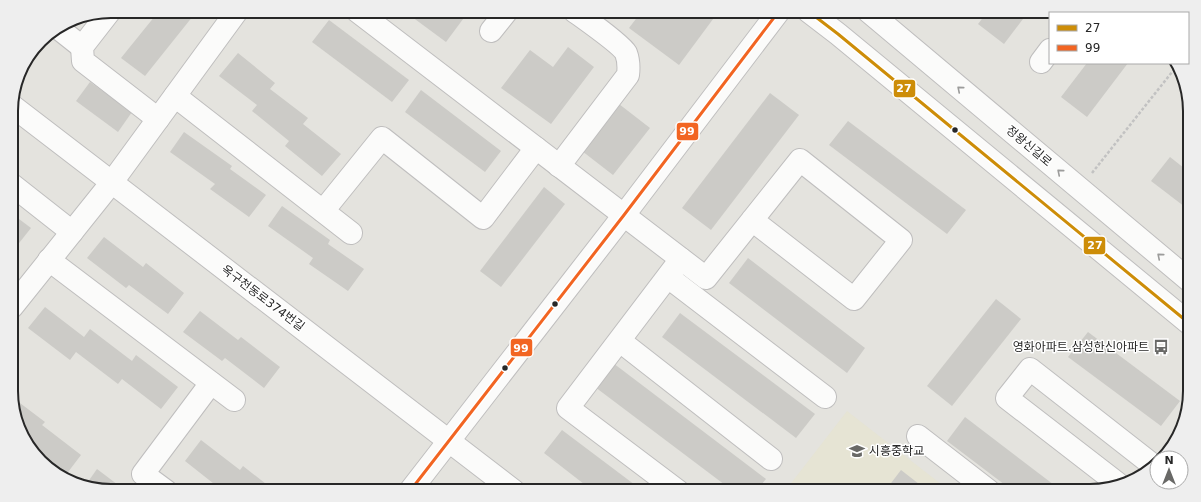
<svg xmlns="http://www.w3.org/2000/svg" width="1201" height="502" font-family="'DejaVu Sans','Noto Sans KR',sans-serif">
<style>
.education{fill:#e6e4d4}
.building{fill:#cccbc7}
.lines{fill:none;stroke-linecap:round;stroke-linejoin:round}
.minor-casing{stroke:#bfbebe;stroke-width:24}
.path{stroke:#c2c2c2;stroke-width:2.5;stroke-dasharray:3 2;stroke-linecap:butt}
.minor{stroke:#fbfbfa;stroke-width:22}
.bus-1-casing{stroke:#fff;stroke-width:6}
.bus-2-casing{stroke:#fff;stroke-width:6}
.bus-1{stroke:#cd8d08;stroke-width:3}
.bus-2{stroke:#f26522;stroke-width:3}
.oneway{stroke:#9c9c9b}
.bus-dot{fill:#272727;stroke:#fff;stroke-width:1.5}
.labels{text-anchor:middle;stroke-width:3;stroke-linejoin:round;paint-order:stroke}
.street-label{font-size:12px;fill:#272727;stroke:#fff}
.poi-label{font-size:12px;fill:#272727;stroke:#fff;text-anchor:end}
.rim{fill:none;stroke:#272727;stroke-width:2}
.line-badge{stroke:#fff;stroke-width:1.5}
.badge-label{font-size:11px;text-anchor:middle;font-weight:bold;fill:#fff}
</style>
<rect width="100%" height="100%" fill="#e4e3de"/>
<path class="education" d="M847,411L950,491H785Z"/>
<g class="building">
<path d="M159,11H197L145,76L121,58Z"/>
<path d="M404,11H469L446,42Z"/>
<path d="M642,11H719L679,65L629,28Z"/>
<path d="M988,11H1029L1004,44L978,24Z"/>
<path d="M329,20L409,80L392,102L312,42Z"/>
<path d="M568,47L594,67L551,124L501,88L530,50L553,67Z"/>
<path d="M238,53L275,83L270,89L308,118L303,124L341,154L322,176L285,146L289,141L252,111L257,105L219,76Z"/>
<path d="M1087,63H1128L1087,117L1061,97Z"/>
<path d="M90,82L132,112L118,132L76,101Z"/>
<path d="M421,90L501,151L485,172L405,112Z"/>
<path d="M770,93L799,115L711,230L682,208Z"/>
<path d="M619,104L650,128L613,175L582,151Z"/>
<path d="M848,121L966,210L947,234L829,145Z"/>
<path d="M184,132L232,166L230,169L266,195L249,217L210,189L215,184L170,152Z"/>
<path d="M1170,157L1189,172V210L1151,181Z"/>
<path d="M544,187L565,204L501,287L480,271Z"/>
<path d="M282,206L330,240L328,244L364,269L348,291L309,264L313,258L268,226Z"/>
<path d="M11,213L31,228L12,252Z"/>
<path d="M104,237L143,267L146,263L184,293L168,314L129,285L126,288L87,258Z"/>
<path d="M748,258L865,348L847,373L729,283Z"/>
<path d="M996,299L1021,319L952,406L927,386Z"/>
<path d="M45,307L84,337L90,329L132,361L136,355L178,387L161,409L122,379L118,384L76,352L70,360L28,328Z"/>
<path d="M200,311L238,340L241,337L280,367L264,388L225,358L222,361L183,332Z"/>
<path d="M680,313L815,414L796,438L662,337Z"/>
<path d="M1088,332L1180,401L1161,426L1068,357Z"/>
<path d="M613,363L766,479L756,491H733L595,387Z"/>
<path d="M12,397L45,422L42,425L81,455L65,476L31,451L12,404Z"/>
<path d="M965,417L1062,491H1013L947,441Z"/>
<path d="M562,430L643,491H593L544,453Z"/>
<path d="M201,440L240,470L243,466L275,491H231L226,487L223,491L185,461Z"/>
<path d="M97,469L126,491H111L85,486Z"/>
<path d="M901,470L928,491H885Z"/>
</g>
<g class="lines">
<defs>
<g id="minor">
<path d="M110,11L82,47L83,61L158,119"/>
<path d="M357,11L706,278L800,160L901,240L854,299L752,220"/>
<path d="M808,11L838,34L1190,324"/>
<path d="M868,11L1190,281"/>
<path d="M1079,13L1080,11"/>
<path d="M58,28L82,47"/>
<path d="M491,31L507,11"/>
<path d="M1041,62L1050,50"/>
<path d="M175,96L351,233"/>
<path d="M11,105L514,491"/>
<path d="M559,166L628,75C629,67 629,61 626,53C621,44 585,19 574,11"/>
<path d="M11,184L72,232"/>
<path d="M323,211L382,138L483,218L536,148"/>
<path d="M49,260L234,400"/>
<path d="M668,277L825,397"/>
<path d="M12,307L112,182L237,11"/>
<path d="M620,341L771,459"/>
<path d="M918,436L989,491"/>
<path d="M1117,483L1007,398L1030,369L1154,466"/>
<path d="M166,491L143,474L211,383"/>
<path d="M410,491L624,215L779,11"/>
<path d="M678,491L568,408L681,259"/>
</g>
</defs>
<use href="#minor" class="minor-casing"/>
<path class="path" d="M1092,173L1176,67"/>
<use href="#minor" class="minor"/>
<defs>
<path id="bus-1" d="M808,11L838,34L1190,324"/>
<path id="bus-2" d="M410,491L624,215L779,11"/>
</defs>
<use href="#bus-1" class="bus-1-casing"/>
<use href="#bus-2" class="bus-2-casing"/>
<use href="#bus-1" class="bus-1"/>
<use href="#bus-2" class="bus-2"/>
</g>
<defs><path id="oneway-chevron" d="M-2-3.5L2.5 0L-2 3.5" fill="none" stroke-width="1.6" stroke-linecap="round" stroke-linejoin="round"/></defs>
<g class="oneway">
<use href="#oneway-chevron" transform="translate(960 89) rotate(-140)"/>
<use href="#oneway-chevron" transform="translate(1060 172) rotate(-140)"/>
<use href="#oneway-chevron" transform="translate(1160 256) rotate(-140)"/>
</g>
<defs>
<symbol id="bus-bare" viewBox="-9 -9 18 18"><path d="M-5-6H5V4H4V6H2V4H-2V6H-4V4H-5ZM-3.5-4V0h7V-4ZM-3.5 1.2v1.5H-2V1.2ZM2 1.2v1.5H3.5V1.2Z" fill="#696967" stroke="#fff" stroke-width="2.5" paint-order="stroke"/></symbol>
<symbol id="school-bare" viewBox="-9 -9 18 18"><path d="M0-5L7-2L0 1L-7-2ZM-4 1L0 2.5L4 1V4Q0 6-4 4Z" fill="#696967" stroke="#fff" stroke-width="2.5" paint-order="stroke"/></symbol>
</defs>
<g fill-rule="evenodd">
<use href="#bus-bare" x="1150" y="336" width="22" height="22"/>
<use href="#school-bare" x="846" y="440" width="22" height="22"/>
</g>
<g class="bus-dot">
<circle cx="955" cy="130" r="3.5"/>
<circle cx="555" cy="304" r="3.5"/>
<circle cx="505" cy="368" r="3.5"/>
</g>
<g class="labels">
<g class="street-label">
<text transform="translate(1029 146) rotate(40)" y="4">정왕신길로</text>
<text transform="translate(263 298) rotate(37)" y="4">옥구천동로374번길</text>
</g>
<g class="poi-label">
<text x="1149" y="351">영화아파트.삼성한신아파트</text>
<text x="869" y="455" text-anchor="start">시흥중학교</text>
</g>
</g>
<path d="M0 0H1201V502H0ZM111 18H1090A93 93 0 0 1 1183 111V391A93 93 0 0 1 1090 484H111A93 93 0 0 1 18 391V111A93 93 0 0 1 111 18Z" fill="#eee" fill-rule="evenodd"/>
<path class="rim" d="M111 18H1090A93 93 0 0 1 1183 111V391A93 93 0 0 1 1090 484H111A93 93 0 0 1 18 391V111A93 93 0 0 1 111 18Z"/>
<g class="line-badge">
<rect x="893" y="79" width="23" height="19" rx="4" fill="#cd8d08"/>
<rect x="676" y="122" width="23" height="19" rx="4" fill="#f26522"/>
<rect x="1083" y="236" width="23" height="19" rx="4" fill="#cd8d08"/>
<rect x="510" y="338" width="23" height="19" rx="4" fill="#f26522"/>
</g>
<g class="badge-label">
<text x="904" y="92">27</text>
<text x="687" y="135">99</text>
<text x="1095" y="249">27</text>
<text x="521" y="352">99</text>
</g>
<rect x="1049" y="12" width="140" height="52" fill="#ffffff" stroke="#a9a9a9"/>
<rect x="1057" y="25" width="20" height="6" fill="#cd8d08" stroke="#a9a9a9"/>
<text x="1085" y="32" font-size="12" fill="#272727">27</text>
<rect x="1057" y="45" width="20" height="6" fill="#f26522" stroke="#a9a9a9"/>
<text x="1085" y="52" font-size="12" fill="#272727">99</text>
<g transform="translate(1169 470)"><circle r="19" fill="#ffffff" stroke="#a9a9a9"/>
<path d="M0-3L7 15L0 10L-7 15Z" fill="#696967"/>
<text y="-6" font-size="11" font-weight="bold" text-anchor="middle" fill="#272727">N</text>
</g>
</svg>
